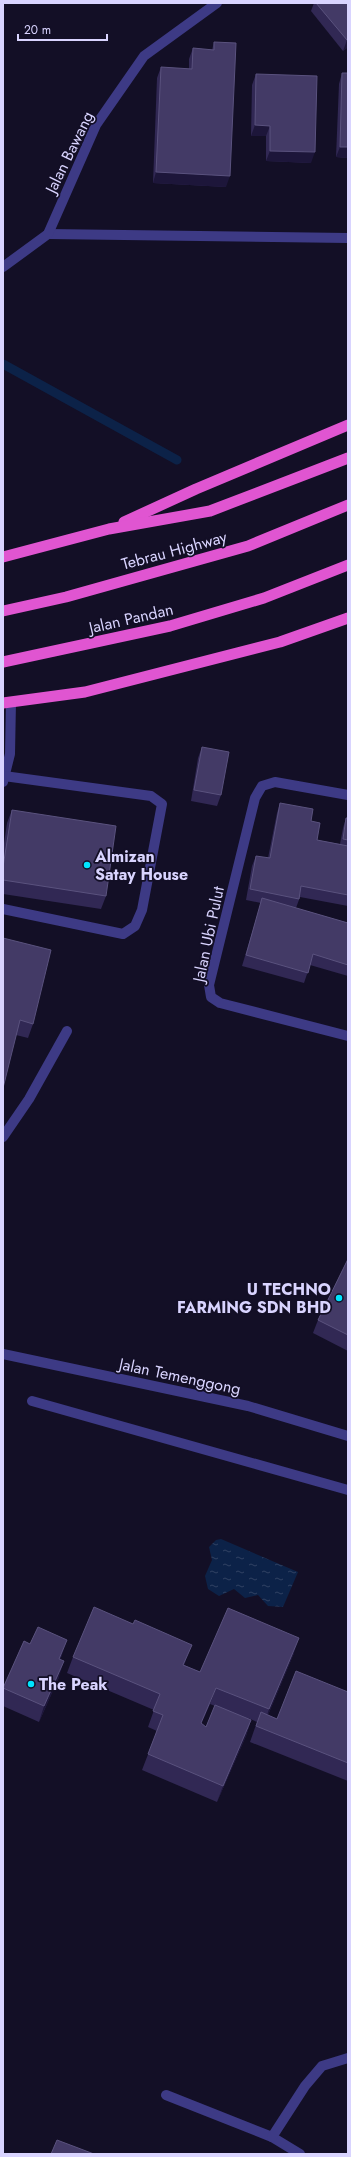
<svg xmlns="http://www.w3.org/2000/svg" width="351" height="2157" font-family="Jost,sans-serif">
<style>
.water{fill:url(#water-ripples)}
.lines{fill:none;stroke-linecap:round;stroke-linejoin:round}
.stream{stroke:#0c2248;stroke-width:9}
.service{stroke:#3d3a85;stroke-width:10}
.minor{stroke:#3d3a85;stroke-width:10}
.trunk{stroke:#e055d1;stroke-width:11}
.wall{fill:#312854;fill-rule:evenodd}
.shaded-wall{fill:#1d163a}
.building{fill:#433a66;stroke:#5a527e}
.poi-dot{fill:#00e5ff;stroke:#130f26;stroke-width:1.5}
.labels{text-anchor:middle;stroke-width:3.5;stroke-linejoin:round;paint-order:stroke}
.street-label{font-size:16px;fill:#d9d4ff;stroke:#130f26}
.poi-label{font-size:16px;font-weight:bold;fill:#d9d4ff;stroke:#130f26;text-anchor:start}
</style>
<defs>
<pattern id="water-ripples" width="26" height="14" patternUnits="userSpaceOnUse"><rect width="26" height="14" fill="#0c2248"/><path d="M2 4q2-2 4 0t4 0M15 11q2-2 4 0t4 0" fill="none" stroke="#2f4163"/></pattern>
</defs>
<rect width="100%" height="100%" fill="#130f26"/>
<path class="water" d="M221,1539L298,1572L283,1607L268,1606L258,1595L245,1598L234,1589L219,1596L208,1589L205,1576L212,1560L209,1547L216,1540Z"/>
<g class="lines">
<path class="stream" d="M3,364L177,460"/>
<g class="service">
<path d="M3,782L10,754L11,702"/>
<path d="M3,909L123,934L135,926L142,910L162,804L151,796L4,776"/>
<path d="M3,1137L29,1099L67,1031"/>
<path d="M32,1401L348,1490"/>
<path d="M166,2095L272,2137L300,2154"/>
<path d="M272,2137L305,2086L322,2066L348,2058"/>
</g>
<g class="minor">
<path d="M48,234L348,238"/>
<path d="M3,267L48,234L96,125L144,56L217,3"/>
<path d="M348,795L275,782L262,786L255,798L209,985L211,997L220,1003L348,1036"/>
<path d="M3,1354L248,1406L348,1436"/>
</g>
<g class="trunk">
<path d="M124,522L196,489L348,425"/>
<path d="M3,557L109,529L210,511L348,458"/>
<path d="M3,611L66,597L248,546L348,505"/>
<path d="M3,662L170,626L264,598L348,565"/>
<path d="M3,703L85,692L280,642L348,618"/>
</g>
</g>
<g class="wall">
<path d="M314,3H348V47L343,51L311,11Z"/>
<path d="M214,42L226,187L153,183L157,78L161,67L189,69V59L193,48L212,50Z"/>
<path d="M342,73L348,158L336,157L339,84Z"/>
<path d="M256,74L311,163L266,161V136H251L252,85Z"/>
<path d="M202,747L221,795L217,806L191,801L198,758Z"/>
<path d="M280,803L311,821L317,840L340,844L343,828L346,818H348V906L300,897L296,908L348,923V976L310,965L304,983L242,966L261,903L246,900L252,866L256,856L268,858L277,813Z"/>
<path d="M12,810L106,896L101,909L3,894V850L7,823Z"/>
<path d="M3,938L33,1024L28,1038L16,1035Z"/>
<path d="M348,1259V1351L313,1333L318,1320Z"/>
<path d="M24,1641L30,1644L62,1655L60,1659L59,1677L39,1722L3,1706V1689Z"/>
<path d="M294,1653L268,1715L277,1719L348,1692V1781L250,1742L257,1722L248,1718L251,1720L246,1736L217,1802L142,1770L157,1731L148,1727L154,1710L67,1673L73,1657L186,1660L184,1665L200,1672ZM210,1704L215,1706L206,1727L201,1724Z"/>
</g>
<g class="shaded-wall">
<path d="M348,39V47L343,51L347,40Z"/>
<path d="M255,125L270,126L266,136H251Z"/>
<path d="M340,147H348V158L336,157Z"/>
<path d="M270,151L315,152L311,163L266,161Z"/>
<path d="M156,172L230,176L226,187L153,183Z"/>
<path d="M299,1638L294,1653L264,1725L269,1709Z"/>
<path d="M67,1640L62,1655L53,1675L59,1659Z"/>
<path d="M192,1645L178,1680L183,1665Z"/>
<path d="M64,1661L59,1677L39,1722L44,1706Z"/>
<path d="M216,1688L210,1704L195,1739L201,1723Z"/>
<path d="M251,1720L246,1736L217,1802L223,1786Z"/>
</g>
<g class="building">
<path d="M316,3H348V39L347,40Z"/>
<path d="M214,42L236,43L230,176L156,172L161,67L192,69L193,48L214,50Z"/>
<path d="M342,73H348V147H340Z"/>
<path d="M256,74L317,76L315,152L270,151V126L255,125Z"/>
<path d="M202,747L229,752L221,795L194,790Z"/>
<path d="M280,803L313,809L311,821L320,823L317,840L348,846V895L301,886L299,899L250,889L256,856L270,858Z"/>
<path d="M12,810L116,826L106,896L3,880V867Z"/>
<path d="M346,818H348V840L343,839Z"/>
<path d="M262,898L348,923V965L313,954L308,973L246,955Z"/>
<path d="M3,938L51,950L33,1024L20,1020L3,1088Z"/>
<path d="M348,1259V1335L318,1320Z"/>
<path d="M94,1607L133,1624L135,1620L192,1645L183,1665L200,1672L228,1608L299,1638L269,1709L216,1688L201,1723L206,1727L215,1705L251,1720L223,1786L148,1754L163,1715L153,1711L160,1694L73,1657Z"/>
<path d="M38,1627L67,1640L59,1659L64,1661L44,1706L3,1688L24,1641L30,1644Z"/>
<path d="M296,1671L348,1692V1763L256,1726L261,1712L277,1719Z"/>
<path d="M57,2140L94,2154H51Z"/>
</g>
<g class="poi-dot">
<circle cx="87" cy="865" r="4"/>
<circle cx="339" cy="1298" r="4"/>
<circle cx="31" cy="1684" r="4"/>
</g>
<g class="labels">
<g class="street-label">
<text transform="translate(69 152) rotate(-64)" y="6">Jalan Bawang</text>
<text transform="translate(174 550) rotate(-15)" y="6">Tebrau Highway</text>
<text transform="translate(131 618) rotate(-13)" y="6">Jalan Pandan</text>
<text transform="translate(208 934) rotate(-78)" y="6">Jalan Ubi Pulut</text>
<text transform="translate(180 1376) rotate(12)" y="6">Jalan Temenggong</text>
</g>
<g class="poi-label">
<text x="95" y="862">Almizan<tspan x="95" dy="18">Satay House</tspan></text>
<text x="331" y="1295" text-anchor="end">U TECHNO<tspan x="331" dy="18">FARMING SDN BHD</tspan></text>
<text x="39" y="1690">The Peak</text>
</g>
</g>
<rect width="351" height="2157" fill="none" stroke="#d9d4ff" stroke-width="8"/>
<path d="M18 34v6h89v-6" fill="none" stroke="#d9d4ff" stroke-width="2"/>
<text x="24" y="34" font-size="12" fill="#d9d4ff" stroke="#130f26" stroke-width="3" paint-order="stroke">20 m</text>
</svg>
